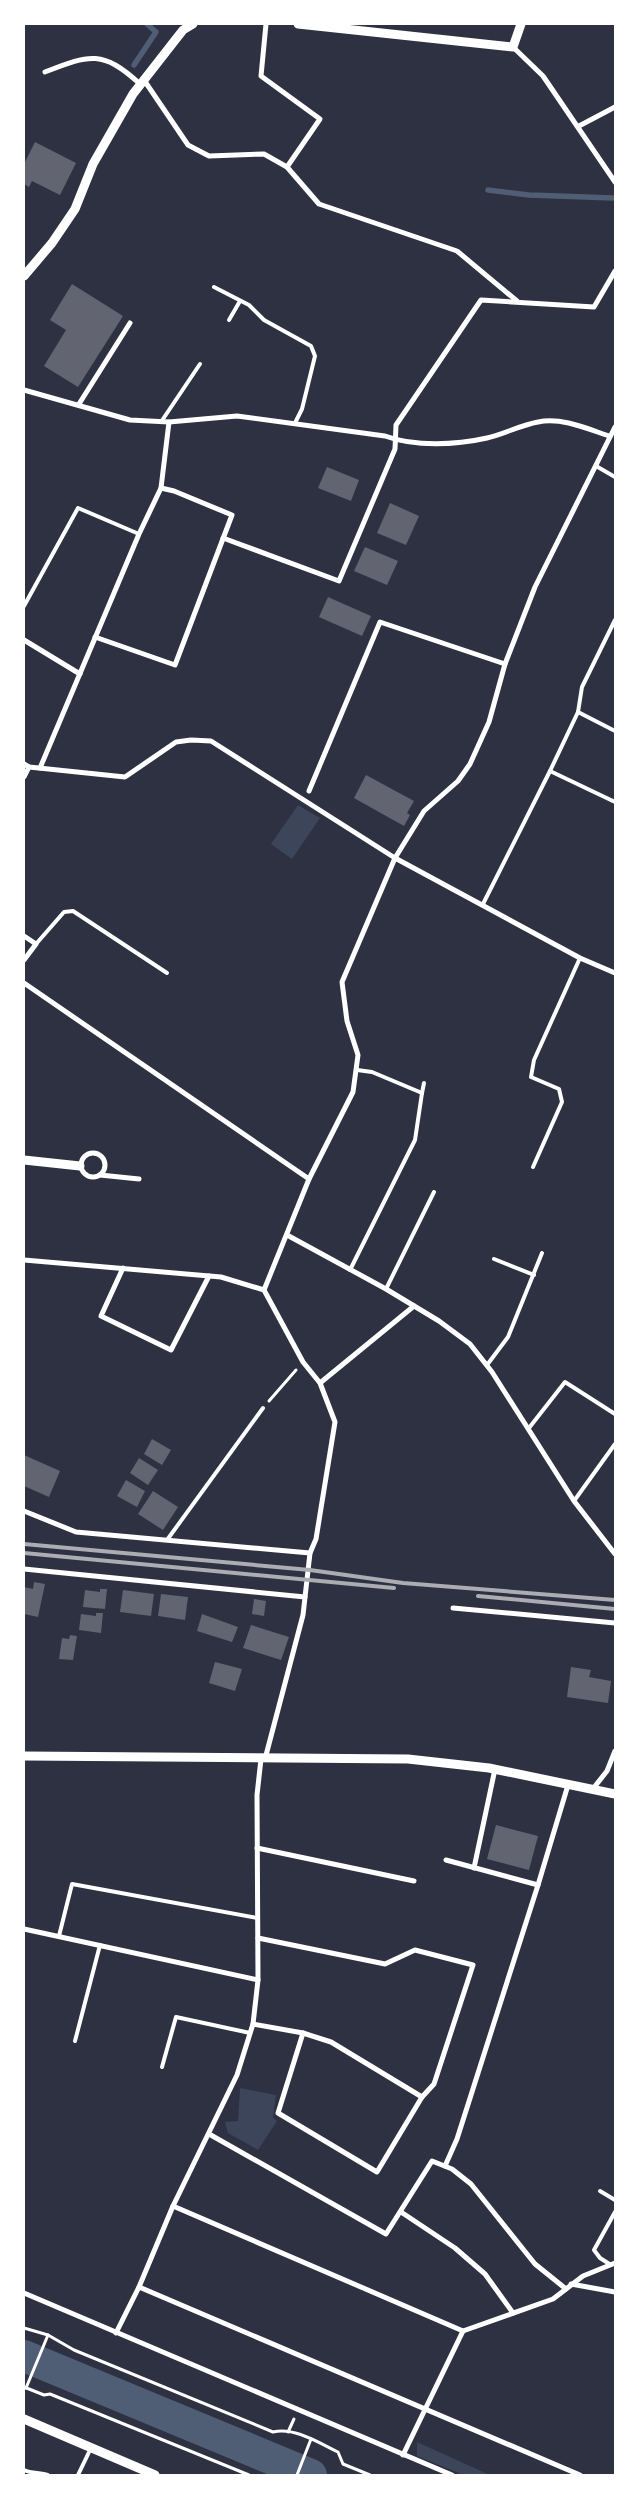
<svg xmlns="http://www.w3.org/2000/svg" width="639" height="2499" font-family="Helvetica,sans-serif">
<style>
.green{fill:#3c4559}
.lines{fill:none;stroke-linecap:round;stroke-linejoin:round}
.stream{stroke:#4f5d75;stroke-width:5.5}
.river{stroke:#4f5d75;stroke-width:32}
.building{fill:#626471}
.path{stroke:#fff;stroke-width:3}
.service{stroke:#fff;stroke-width:4}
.minor{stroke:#fff;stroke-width:5}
.tertiary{stroke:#fff;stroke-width:9}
.rail{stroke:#abadb3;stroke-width:4}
</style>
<rect width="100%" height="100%" fill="#2d3142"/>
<g class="green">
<path d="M298,805L320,818L292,859L271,844Z"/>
<path d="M240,2088L276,2095L273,2118L277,2121L258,2150L228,2133L225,2122L238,2121Z"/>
<path d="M417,2442L490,2475H464L417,2456Z"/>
</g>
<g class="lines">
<g class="stream">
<path d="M134,65L156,32L147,24"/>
<path d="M488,190L529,195L613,198"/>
</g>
<path class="river" d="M24,2356L311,2475"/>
</g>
<g class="building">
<path d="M35,142L76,163L60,195L32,181L29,187L24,184V164Z"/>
<path d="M72,284L123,316L78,387L44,366L66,330L50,320Z"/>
<path d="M327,467L359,480L351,501L318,488Z"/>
<path d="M390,503L419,516L406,545L377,533Z"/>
<path d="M365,547L398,561L387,585L354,571Z"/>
<path d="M328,597L371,616L362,636L319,617Z"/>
<path d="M366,775L414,801L407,813L410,815L404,826L354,798Z"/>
<path d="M152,1439L171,1450L162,1465L144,1454Z"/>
<path d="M24,1455L60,1471L49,1497L24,1486Z"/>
<path d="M139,1458L158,1470L148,1485L130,1473Z"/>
<path d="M126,1480L145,1491L137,1507L117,1496Z"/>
<path d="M153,1491L178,1507L163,1530L138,1514Z"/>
<path d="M34,1582L45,1584L38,1617L24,1614V1587L33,1589Z"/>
<path d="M100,1589H107L105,1609L83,1607L85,1590L100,1592Z"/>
<path d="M123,1590L154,1594L151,1616L120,1612Z"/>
<path d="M161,1594L188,1597L185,1620L158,1616Z"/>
<path d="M254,1599L266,1601L264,1616L252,1614Z"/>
<path d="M96,1613H103L101,1633L79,1630L81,1614L96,1616Z"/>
<path d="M202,1614L238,1627L232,1642L197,1631Z"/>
<path d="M251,1625L289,1637L281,1660L243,1648Z"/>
<path d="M70,1635L77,1636L73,1660L59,1659L62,1638L69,1639Z"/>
<path d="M215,1662L242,1669L235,1691L209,1683Z"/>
<path d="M571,1667L591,1670L589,1677L611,1681L608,1703L567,1697Z"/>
<path d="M496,1825L538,1836L529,1870L487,1859Z"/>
</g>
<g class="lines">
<g class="path">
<path d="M269,1401L296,1370"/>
<path d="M24,2328L48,2335L74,2350L273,2432C295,2427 319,2443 338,2452L343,2464L370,2475"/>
<path d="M24,2387L44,2395L50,2394L249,2475"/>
<path d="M26,2388L48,2335"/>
<path d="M288,2432L294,2419"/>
<path d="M297,2475L311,2439"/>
</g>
<g class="service">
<path d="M214,287L249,305L264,320L311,346L315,356L302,409L295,423"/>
<path d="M229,320L240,301"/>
<path d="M161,422L200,364"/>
<path d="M596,466L615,477"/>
<path d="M24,606L78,508L139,534"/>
<path d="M578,712L615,731"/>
<path d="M550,771L615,802"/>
<path d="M483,904L550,771L578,712L582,687L615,620"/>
<path d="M36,944L64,912L73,911L167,973"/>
<path d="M422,1093L424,1083"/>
<path d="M533,1167L562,1102L559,1089L531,1077L534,1060L580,958"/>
<path d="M494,1259L534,1275"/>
<path d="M350,1270L415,1140L422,1093L372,1072L357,1070"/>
<path d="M386,1289L434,1192"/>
<path d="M487,1365L508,1337L542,1253"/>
<path d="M529,1428L565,1382L615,1414"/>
<path d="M574,1501L615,1444"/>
<path d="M167,1540L263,1408"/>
<path d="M59,1936L72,1884L257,1918"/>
<path d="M75,2041L100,1945"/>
<path d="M162,2067L176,2017L250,2033"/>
<path d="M600,2191L615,2200"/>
<path d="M611,2265L600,2258L594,2250L615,2212"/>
<path d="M24,2470C32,2474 40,2472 48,2475"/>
<path d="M78,2475L91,2448"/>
</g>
<g class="minor">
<path d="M266,24L261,76L320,119L287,167"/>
<path d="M513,47L543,76L615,182"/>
<path d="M45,72C89,55 102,49 140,84"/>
<path d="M144,80L188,145L209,156L264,154L287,167L319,204L457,251L517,301"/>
<path d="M579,126L615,107"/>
<path d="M24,390L130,420L169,422L237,416L385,436C415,447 456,445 487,438C504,434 521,425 538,422C562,417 588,429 609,436"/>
<path d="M79,404L130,323"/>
<path d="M223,538L339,581L395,449L396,425L481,300L594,307L615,271"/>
<path d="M95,637L175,665L232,515L174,491L161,488"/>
<path d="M24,640L80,674"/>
<path d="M24,764L29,767L125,777L176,742L191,740L211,741L395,858L580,958L615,973"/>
<path d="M40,768L139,534L161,488L169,422"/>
<path d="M24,777L29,767"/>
<path d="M309,791L380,622L505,664"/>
<path d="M24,936L36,944L24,960"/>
<path d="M24,983L309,1179"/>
<circle cx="93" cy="1165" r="12"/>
<path d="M100,1175L139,1179"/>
<path d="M287,1235L386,1289L439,1321L470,1344L492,1372L574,1501L615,1554"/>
<path d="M24,1260L221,1277L264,1290L303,1362L320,1383L335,1422L316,1539L310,1553L303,1615L265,1759"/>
<path d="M123,1268L101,1316L171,1350L209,1276"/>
<path d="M264,1290L309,1179L353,1092L358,1055L347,1021L342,982L395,858L424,811L458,781L470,764L489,722L505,664L535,587L615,427"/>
<path d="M320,1383L414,1306"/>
<path d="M24,1511L76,1532L310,1553"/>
<path d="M24,1569L305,1597"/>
<path d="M453,1608L615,1623"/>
<path d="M592,1790L607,1771L615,1751"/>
<path d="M257,1848L414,1881"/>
<path d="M446,1860L538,1885"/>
<path d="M474,1868L495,1769"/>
<path d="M24,1929L258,1980"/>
<path d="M258,1938L385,1964L415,1950L473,1965L434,2084L422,2097L377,2172L278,2113L303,2033"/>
<path d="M253,2024L303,2033L331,2042L422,2097"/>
<path d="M209,2134L386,2234L432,2161L452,2169L471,2184L535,2264L566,2289"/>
<path d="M445,2166L457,2139L538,1885L568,1785"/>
<path d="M173,2206L463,2331L553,2299L583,2276L615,2263"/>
<path d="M401,2212L455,2248L485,2274L513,2313"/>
<path d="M571,2284L615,2292"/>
<path d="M139,2287L580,2475"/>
<path d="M24,2293L452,2475"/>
<path d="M116,2333L139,2287L173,2206L237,2075L253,2024L258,1980L257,1795L261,1759"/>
<path d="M403,2455L463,2331"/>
</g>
<g class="tertiary">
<path d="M298,24L513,47L521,24"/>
<path d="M24,276L52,243L75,209L93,164L133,94L183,30L193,24"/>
<path d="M24,1160L80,1166"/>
<path d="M24,1756L408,1759L489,1768L615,1794"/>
<path d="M24,2419L155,2475"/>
</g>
<g class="rail">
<path d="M24,1544L310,1570L403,1583L615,1600"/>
<path d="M24,1553L394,1588"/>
<path d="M478,1596L615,1609"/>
</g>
</g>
<rect width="639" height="2499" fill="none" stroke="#ffffff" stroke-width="50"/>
</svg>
